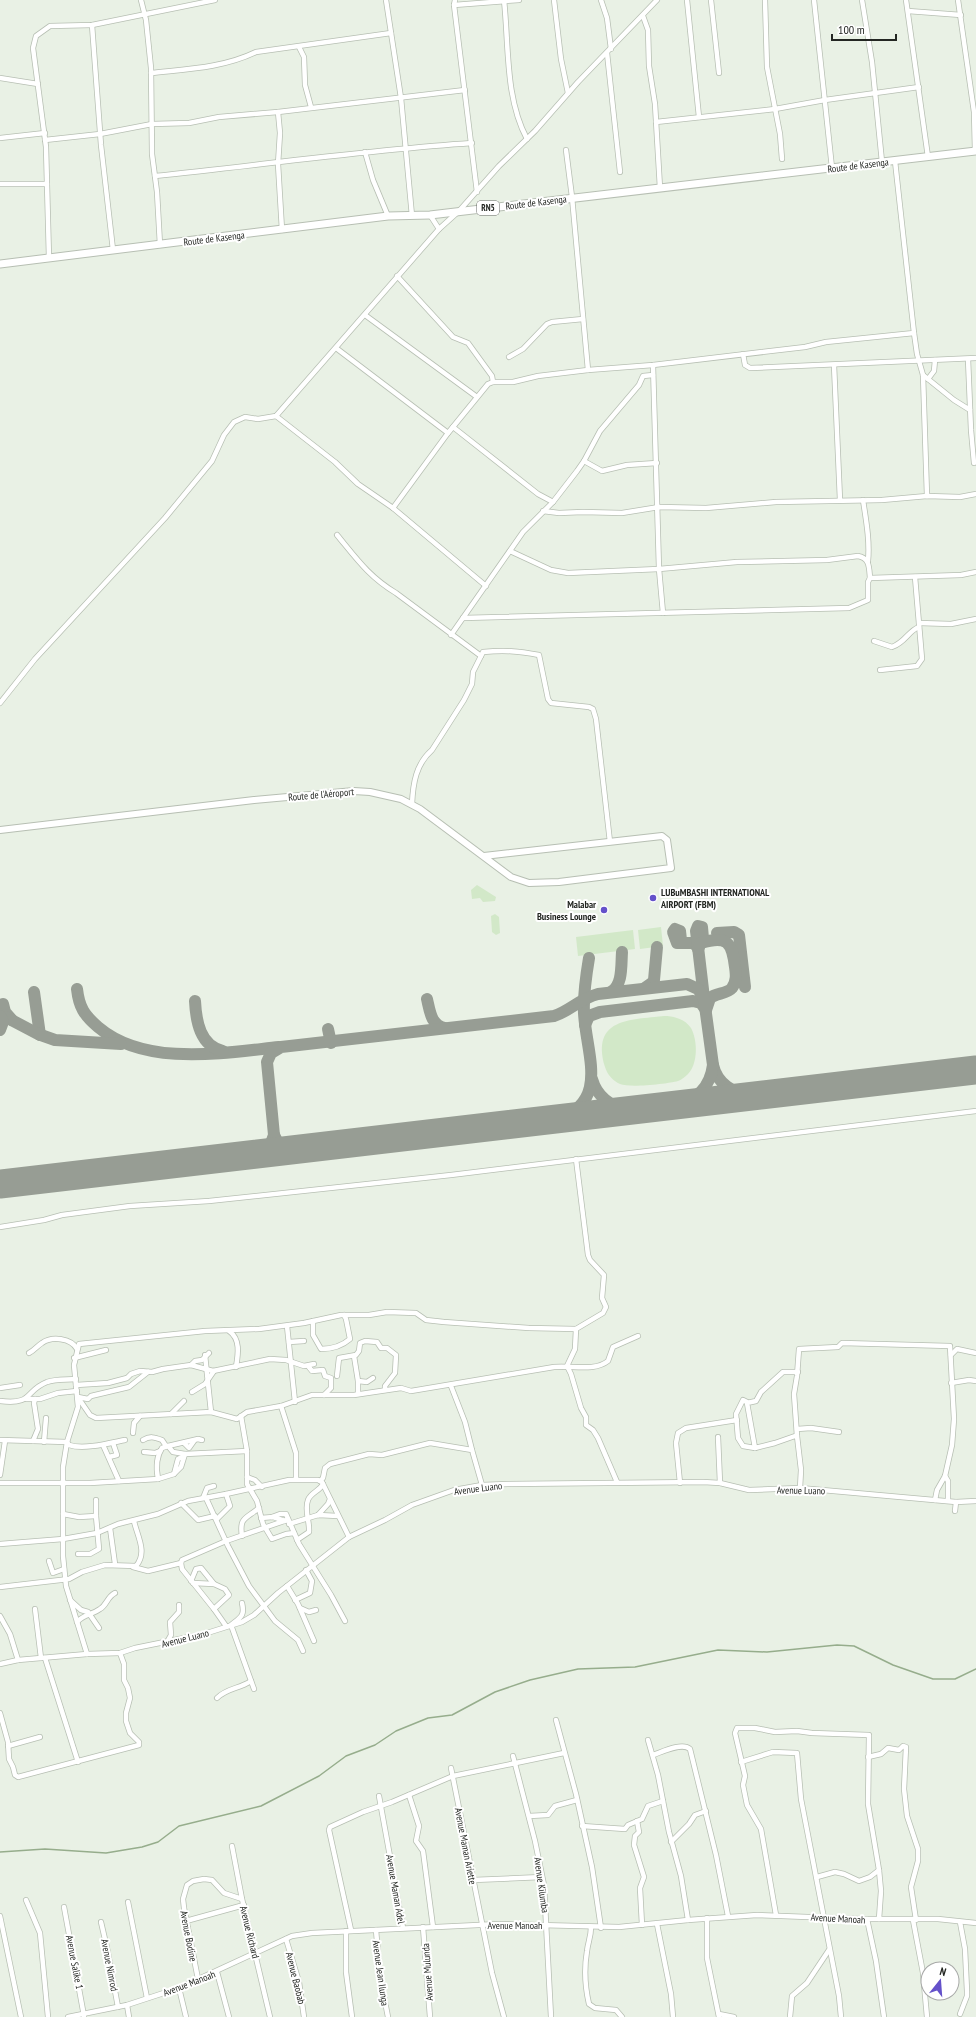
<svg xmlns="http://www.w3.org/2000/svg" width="976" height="2017" font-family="'PT Sans Narrow',sans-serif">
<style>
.green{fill:#d2e8c8}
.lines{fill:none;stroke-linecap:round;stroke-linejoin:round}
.stream{stroke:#96ad8c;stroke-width:1.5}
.taxiway{stroke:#979d94;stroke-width:12}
.runway{stroke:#979d94;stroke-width:29}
.minor-casing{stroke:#b7bfb3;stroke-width:6}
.secondary-casing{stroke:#b7bfb3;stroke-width:8}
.trunk-casing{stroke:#b7bfb3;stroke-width:9}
.minor{stroke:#fff;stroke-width:4.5}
.secondary{stroke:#fff;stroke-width:6}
.trunk{stroke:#fff;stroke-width:7}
.poi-dot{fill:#6451ca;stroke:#fff;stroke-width:1.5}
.labels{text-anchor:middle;stroke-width:4;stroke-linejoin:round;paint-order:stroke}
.shield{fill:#fff;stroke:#656764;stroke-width:1}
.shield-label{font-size:9px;font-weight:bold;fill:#232622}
.street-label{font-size:10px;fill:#232622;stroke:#fff}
.poi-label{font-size:10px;font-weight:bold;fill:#232622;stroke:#fff;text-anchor:start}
</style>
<rect width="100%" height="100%" fill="#e9f1e5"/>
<g class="green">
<path d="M477,885L496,897L495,901L483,902L480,898L472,899L471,890Z"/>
<path d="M495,914L499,917L500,933L496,935L492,932L491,916Z"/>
<path d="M661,927L663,946L640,949L638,930Z"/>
<path d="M633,930L635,949L578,956L576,937Z"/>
<path d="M664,1016C674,1016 685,1019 691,1028C698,1041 698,1064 688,1074C685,1077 681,1080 678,1081C667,1084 630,1088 620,1084C613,1081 607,1074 605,1067C591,1018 630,1020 664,1016Z"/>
</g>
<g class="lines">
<path class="stream" d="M0,1852L45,1849L106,1853L142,1847L158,1842L179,1826L261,1806L319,1776L346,1756L375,1745L396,1731L428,1718L452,1715L495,1692L530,1680L578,1669L635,1667L718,1650L767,1652L837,1645L854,1646L893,1665L933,1679H955L976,1669"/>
<g class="taxiway">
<path d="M717,933L734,932L739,935L745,987"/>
<path d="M681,940L680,931L675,929L673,932L677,943H693L698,947L704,998"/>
<path d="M698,947L696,931L698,926L702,927L703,938"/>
<path d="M698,949L701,943C727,935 732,942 735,967C736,974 737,981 732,988C727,994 716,993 710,998L706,1010"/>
<path d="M645,988L652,983L654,980L657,947"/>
<path d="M77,989C79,1007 84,1015 98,1027C145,1067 223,1053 279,1047"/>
<path d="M34,992L40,1035"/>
<path d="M611,992C623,985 621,965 622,952"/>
<path d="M427,999C430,1012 431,1025 445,1028"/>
<path d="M195,1001C196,1021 200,1046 223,1051"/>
<path d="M3,1004L5,1012L12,1020"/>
<path d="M0,1014L38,1034L55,1040L121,1044"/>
<path d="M0,1016L3,1022L0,1030"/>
<path d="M585,1025L589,1016L600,1012L693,1001L701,1003L706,1010"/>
<path d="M328,1029L331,1043"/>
<path d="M713,1065C717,1084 733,1092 750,1097"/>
<path d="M592,1079C597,1097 610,1105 627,1111"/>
<path d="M558,1119C610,1101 586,1054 584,1013C583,995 586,976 589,958"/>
<path d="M274,1135L278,1143L292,1150"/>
<path d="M260,1154L270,1146L274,1135L267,1062L271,1053L281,1047L554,1016C570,1011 579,999 598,994L687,984L698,989L704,999L713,1065C710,1088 697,1099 676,1105"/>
</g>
<path class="runway" d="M0,1184L976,1070"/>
<defs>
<g id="minor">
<path d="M141,0L146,20L151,68L152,154L157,192L160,245"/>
<path d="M386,0L401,98L412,216"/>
<path d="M455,0L454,5L477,192"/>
<path d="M504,0C509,46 505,98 527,139"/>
<path d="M554,0L561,59L568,93"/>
<path d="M601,0L607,18L611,49"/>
<path d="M687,0L699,117"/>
<path d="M711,0L719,73"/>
<path d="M765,0L767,67L780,134L782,159"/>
<path d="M814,0L832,168"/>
<path d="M862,0L872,62L882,162"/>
<path d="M906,0L928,157"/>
<path d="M958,0L974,112L975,151"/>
<path d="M454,5L519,0"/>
<path d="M908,11L961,15"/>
<path d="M643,16L648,30L649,66L655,104L660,188"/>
<path d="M92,25L101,145L113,250"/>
<path d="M299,47L304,57L305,85L311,107"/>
<path d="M607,53L620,172"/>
<path d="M151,73C187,69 223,68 256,52L391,33"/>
<path d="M0,78L38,84"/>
<path d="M656,122L775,109L825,100L919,87"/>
<path d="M0,138L45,133"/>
<path d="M45,140L100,134L152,124L189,123L219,117L278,112"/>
<path d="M566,150L572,197L588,370"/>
<path d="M365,152L373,180L388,216"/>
<path d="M155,176C261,165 366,150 472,143"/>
<path d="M0,184H47"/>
<path d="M430,215L439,229"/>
<path d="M282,230L278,164L280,133L278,112L465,90"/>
<path d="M49,258L46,147L33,48L36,36L50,26L92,25L215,0"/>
<path d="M397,276L453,337L468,343L492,376L493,382"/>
<path d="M365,315L477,397"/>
<path d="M914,333L917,354L923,375L927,496"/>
<path d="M336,348L448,433"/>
<path d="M743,354L745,365L750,368L976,358"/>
<path d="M509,357L523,349L547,324L552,322L583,319"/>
<path d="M968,359L971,430L974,463"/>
<path d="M653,365L659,569L663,613"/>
<path d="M834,365L840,500"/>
<path d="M923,375L954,400L970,410"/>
<path d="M928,379L934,371L935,360"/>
<path d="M276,416L335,462L358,484L393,508L486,586"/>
<path d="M453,427L538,494L553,502"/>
<path d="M584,461L602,471L627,465L657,463"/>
<path d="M863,500C866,520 870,541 868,561"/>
<path d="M393,508L448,433L488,384L493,382H513L538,376L588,370L653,365L805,347L826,342L914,333L895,161"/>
<path d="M543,511L559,513L583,512L622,513L659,507L706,508L776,502L882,500L927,496L960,497L976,494"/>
<path d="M337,535C356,558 369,577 396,593L481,656"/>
<path d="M510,551L551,570L568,573L659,569L737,562L827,560L858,556C870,558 869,568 870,578"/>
<path d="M463,618L849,608L868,600V582L870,578L961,575L976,572"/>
<path d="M919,623L951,624L976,619"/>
<path d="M451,635L523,532L553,502L577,471L584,461L600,431L639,385L643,376L653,375"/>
<path d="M874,641L892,647C906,642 908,631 919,627"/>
<path d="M880,670L917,666L922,659L915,577"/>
<path d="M0,703L35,659L165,518L212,461L224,435L234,422L245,417L258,419L276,416L439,229L459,211L499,166L535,131L578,82L657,0"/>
<path d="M412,804C413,783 416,764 432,750L464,700L472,684L473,672L483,652C504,650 518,651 539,655L548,699L551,703L589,707L593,709L596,719L610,842"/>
<path d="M576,1159L588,1255L590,1260L604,1275L602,1298L606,1307L603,1313L576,1329L575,1349L567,1366L571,1374L581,1408L586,1417V1425L593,1430L598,1438L617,1482"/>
<path d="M0,1227L44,1220L62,1215L130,1206L209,1201L451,1175L976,1111"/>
<path d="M313,1321V1335L321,1349C332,1349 342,1346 350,1339L346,1319L344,1315"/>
<path d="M287,1326L295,1402"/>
<path d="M229,1331C241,1339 238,1355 236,1367"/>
<path d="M289,1342L304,1341"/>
<path d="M29,1353C35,1350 37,1346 42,1343C52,1336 71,1338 77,1349"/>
<path d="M205,1355L211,1412"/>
<path d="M951,1355L957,1349L976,1353"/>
<path d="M354,1356L358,1381V1394"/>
<path d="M74,1358L106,1350"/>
<path d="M191,1365L195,1361L202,1360L209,1353"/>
<path d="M308,1366L312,1371L323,1370L325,1376L331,1378V1388L324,1395"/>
<path d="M798,1372H783L761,1392L756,1401L747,1403L755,1448L775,1443L795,1436H797L801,1470L800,1488"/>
<path d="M337,1376L339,1358L356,1355L359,1351L360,1343L365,1341L377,1342L381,1348H387L396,1355L395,1373L385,1386V1390"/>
<path d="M358,1381L367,1382L373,1378"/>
<path d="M951,1383L969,1380L976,1381"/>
<path d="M76,1385L108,1383L127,1378L131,1374L140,1371L152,1372L163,1369L191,1365L213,1371L270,1359L286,1360L304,1366L314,1364"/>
<path d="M451,1386L465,1422L472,1450"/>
<path d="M0,1388L20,1385"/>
<path d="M192,1392L205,1384L214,1371"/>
<path d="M78,1397L88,1399L91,1396L129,1387L148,1372"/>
<path d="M26,1399H40L58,1393L77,1391"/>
<path d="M79,1399L90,1415L96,1418L211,1412L237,1419L247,1412L281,1406L312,1395H354L401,1388L411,1391L554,1367C571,1365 594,1372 608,1361L613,1347L638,1336"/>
<path d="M0,1401C34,1405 24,1391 47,1382C56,1379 67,1380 76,1379"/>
<path d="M747,1402L743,1400L736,1414L738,1438L743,1446L755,1448"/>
<path d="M281,1406L296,1453V1479"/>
<path d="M171,1414L184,1401"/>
<path d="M241,1416L247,1451V1484L257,1501L263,1524L272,1539L286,1534L294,1533"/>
<path d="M797,1429L811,1428L839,1432"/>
<path d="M133,1433L134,1423L140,1416"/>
<path d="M797,1436L794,1394L797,1376L799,1349L838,1347L842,1343L950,1346L954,1419L952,1445L945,1476L937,1490L935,1500"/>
<path d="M718,1437L720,1483"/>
<path d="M0,1440L67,1442L69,1445C84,1450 110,1443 125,1440"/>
<path d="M143,1440C150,1436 154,1437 162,1440L166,1446"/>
<path d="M33,1441L38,1429L34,1403L35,1399"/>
<path d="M44,1442L46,1418"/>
<path d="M184,1443L189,1448L194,1441"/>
<path d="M103,1445L119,1481"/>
<path d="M168,1446L198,1439L202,1440"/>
<path d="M144,1452L155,1453L160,1451"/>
<path d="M109,1457L117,1455L113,1443"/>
<path d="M174,1474L178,1459L184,1456"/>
<path d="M0,1475L5,1441"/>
<path d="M945,1476L948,1481V1500"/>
<path d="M247,1477L255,1480L262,1487"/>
<path d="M158,1479C156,1468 156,1457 162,1448L168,1446L173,1452L185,1454"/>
<path d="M320,1481L323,1478L325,1468L330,1464L369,1454L382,1455L430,1443L472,1450L482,1485"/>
<path d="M0,1483H90L158,1479L174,1474L181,1467L185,1454L247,1451"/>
<path d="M680,1483L676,1443L678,1433L686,1428L737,1420"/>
<path d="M203,1498L207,1488L214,1486"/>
<path d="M206,1498L228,1546L249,1586L275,1621L298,1640L303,1651"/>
<path d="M181,1503L198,1520L215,1516"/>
<path d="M955,1511L956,1502"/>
<path d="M63,1514L79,1517L96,1516"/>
<path d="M318,1515L328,1504L330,1499"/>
<path d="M272,1517L280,1514H286L299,1544L331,1595L345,1621"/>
<path d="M261,1518L273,1517L285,1521"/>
<path d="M217,1519L230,1506L226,1494"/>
<path d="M289,1524L318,1515L338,1516"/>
<path d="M110,1528L115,1564"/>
<path d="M242,1536C239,1517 246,1519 259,1508"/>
<path d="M297,1540L309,1532C310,1522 304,1510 308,1500C311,1492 320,1491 323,1484"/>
<path d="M0,1544L63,1539L97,1533L118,1524L158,1514L188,1501L226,1494L289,1480H318L322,1482L349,1537"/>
<path d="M78,1554H90L99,1549L96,1516V1500"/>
<path d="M49,1561L53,1573L64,1569"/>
<path d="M133,1567L148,1571L181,1563"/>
<path d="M191,1581L196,1569L201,1568L214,1584L225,1589L229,1595L214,1609"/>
<path d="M193,1583L214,1584"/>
<path d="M287,1586L298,1604L314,1641"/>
<path d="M0,1587L69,1579L82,1572L105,1565L136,1566C148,1552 137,1536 134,1521"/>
<path d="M70,1600L81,1610L88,1612L99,1628"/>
<path d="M295,1600L310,1593L312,1581L306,1570"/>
<path d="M242,1603C245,1616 241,1617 231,1625L254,1689"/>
<path d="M300,1608L309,1612L316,1610"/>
<path d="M35,1609L41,1658"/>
<path d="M0,1616L10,1634L18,1660"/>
<path d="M77,1622C84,1614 92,1615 100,1609C107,1605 107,1597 115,1593"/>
<path d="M226,1626L214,1609L182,1569L181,1563L182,1560L226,1541L287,1520"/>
<path d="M167,1642L171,1635L170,1622L179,1612V1605"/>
<path d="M87,1654L66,1586L63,1556V1467L67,1442L78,1407L74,1365L79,1344L205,1331L259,1329L304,1323L341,1315H369L387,1312L416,1313L426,1320L444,1322L529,1328L576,1329"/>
<path d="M45,1658L78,1762"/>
<path d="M0,1664L18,1660L87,1654L120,1653L135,1648L204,1634L242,1622L254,1615L278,1593L349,1537L385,1520L412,1505L454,1490L482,1485L508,1484L703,1482L720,1483L749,1490L800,1488L956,1502L976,1501"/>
<path d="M217,1698C227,1688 239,1689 251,1681"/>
<path d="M0,1713L8,1742L9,1759L13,1767L15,1775L18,1777L139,1745V1742L130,1733L126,1721V1713L130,1698L128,1688L124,1680V1664L120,1653"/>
<path d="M556,1720L576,1794L592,1867L601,1928"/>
<path d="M648,1740L658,1775L669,1832L681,1876L688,1920"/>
<path d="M8,1746L40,1737"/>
<path d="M653,1755C662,1752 682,1742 690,1749L716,1855L728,1916"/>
<path d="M513,1756L535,1841L544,1885L551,2017"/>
<path d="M868,1757L881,1754L888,1748L899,1750L903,1746L906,1747L904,1789L907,1816L918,1849V1861L911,1887L916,1920"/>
<path d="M741,1762L773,1752L797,1753L801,1799L839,1996L841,2017"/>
<path d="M451,1768L492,1973L504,2017"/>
<path d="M409,1795L419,1826L416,1841L423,1851L433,1927"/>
<path d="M379,1796L403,1928"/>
<path d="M529,1816L548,1815L555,1806L577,1800"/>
<path d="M637,1821L639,1832L635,1836L634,1845L644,1877L640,1888L642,1925"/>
<path d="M582,1826L625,1829L628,1825L642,1819L648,1806L663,1801"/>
<path d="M671,1842L689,1824L695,1815L706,1811"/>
<path d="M232,1846L242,1899L270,2017"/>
<path d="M817,1877L835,1872L844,1874L859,1881L870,1877L879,1870"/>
<path d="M473,1880L542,1877"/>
<path d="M26,1900L40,1933L48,2017"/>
<path d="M128,1902L147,1998"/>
<path d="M64,1907L84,2016"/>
<path d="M776,1915L761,1829L747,1805L743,1785L745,1776L735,1733L737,1728H755L775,1732L797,1731L812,1733L869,1735L868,1804L879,1870L881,1891L879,1919"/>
<path d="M0,1916L21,2017"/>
<path d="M707,1918V1958L719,2017"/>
<path d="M867,1919L876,1961L884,2017"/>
<path d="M913,1920L923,1973L927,2017"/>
<path d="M186,1921L244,1905"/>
<path d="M101,1922L107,1948L118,2007"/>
<path d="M657,1924L671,1994L673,2017"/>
<path d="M423,1927L430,2017"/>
<path d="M591,1927C591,1937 588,1942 587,1951C584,1969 585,1987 589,2004L595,2008L616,2010L622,2017"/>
<path d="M351,1930L329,1830L330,1827L363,1812L392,1802L453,1776L564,1753"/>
<path d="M376,1930L380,1976L388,2017"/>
<path d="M346,1931V1972L352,2017"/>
<path d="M286,1939L299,1982L304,2017"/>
<path d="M217,1972L229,2017"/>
<path d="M198,1979L184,1908L183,1899L187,1885L193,1881L204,1879L212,1880L224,1893L242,1899"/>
<path d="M179,1988L186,2017"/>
<path d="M127,2005L129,2017"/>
<path d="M719,2014L734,2017"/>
<path d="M960,2014L967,1996V1991L965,1949L960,1922"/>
<path d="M68,2017L127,2005L179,1988L292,1936L312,1933L499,1924L619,1927L688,1920L757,1915L860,1919H938L976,1923"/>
<path d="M790,2017L792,1996L807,1983L829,1950"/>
</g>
<path id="secondary" d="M0,830L254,800L354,791L370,792L401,799L420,809L511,877L529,883L559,882L671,868L667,840L662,836L484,856"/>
<path id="trunk" d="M0,264L388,216L430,215L976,151"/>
</defs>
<use href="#minor" class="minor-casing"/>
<use href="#secondary" class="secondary-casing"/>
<use href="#trunk" class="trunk-casing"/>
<use href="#minor" class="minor"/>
<use href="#secondary" class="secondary"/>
<use href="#trunk" class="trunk"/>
</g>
<g class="poi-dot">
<circle cx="653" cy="898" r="4"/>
<circle cx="604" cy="910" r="4"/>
</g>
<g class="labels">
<rect class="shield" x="477" y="201" width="22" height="14" rx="3"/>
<g class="shield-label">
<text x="488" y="211">RN5</text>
</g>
<g class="street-label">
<text transform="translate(858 165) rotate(-7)" y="4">Route de Kasenga</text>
<text transform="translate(536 202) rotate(-7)" y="4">Route de Kasenga</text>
<text transform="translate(214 238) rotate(-7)" y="4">Route de Kasenga</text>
<text transform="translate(321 794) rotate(-5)" y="4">Route de l'Aéroport</text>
<text transform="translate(478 1488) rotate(-7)" y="4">Avenue Luano</text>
<text transform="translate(801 1490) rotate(1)" y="4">Avenue Luano</text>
<text transform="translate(185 1638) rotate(-14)" y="4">Avenue Luano</text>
<text transform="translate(466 1846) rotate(79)" y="4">Avenue Maman Ariette</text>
<text transform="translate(542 1885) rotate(82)" y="4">Avenue Kilumba</text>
<text transform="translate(396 1889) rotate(80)" y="4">Avenue Maman Adel</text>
<text transform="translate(838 1918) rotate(3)" y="4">Avenue Manoah</text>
<text x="515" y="1929">Avenue Manoah</text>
<text transform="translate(250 1932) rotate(76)" y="4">Avenue Richard</text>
<text transform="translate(189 1936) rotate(79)" y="4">Avenue Bodine</text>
<text transform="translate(75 1962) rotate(79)" y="4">Avenue Salike 1</text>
<text transform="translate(110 1965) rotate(79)" y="4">Avenue Nimrod</text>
<text transform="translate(427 1972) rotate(-94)" y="4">Avenue Mulunda</text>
<text transform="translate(381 1973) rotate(82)" y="4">Avenue Jean Ilunga</text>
<text transform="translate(296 1978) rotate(76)" y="4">Avenue Baobab</text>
<text transform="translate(189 1983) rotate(-21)" y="4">Avenue Manoah</text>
</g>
<g class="poi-label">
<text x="661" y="896">LUBuMBASHI INTERNATIONAL<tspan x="661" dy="12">AIRPORT (FBM)</tspan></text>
<text x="596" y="908" text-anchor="end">Malabar<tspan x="596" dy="12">Business Lounge</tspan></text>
</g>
</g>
<g transform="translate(940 1981) rotate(17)"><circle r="19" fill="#ffffff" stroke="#a7a8a7"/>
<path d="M0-3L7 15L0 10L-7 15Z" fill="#6451ca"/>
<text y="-6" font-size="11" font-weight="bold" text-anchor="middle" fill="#232622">N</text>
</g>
<path d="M832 34v6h64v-6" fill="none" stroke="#232622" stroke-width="2"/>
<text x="838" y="34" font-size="12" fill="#232622" stroke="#ffffff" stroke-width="3" paint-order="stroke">100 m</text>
</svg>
